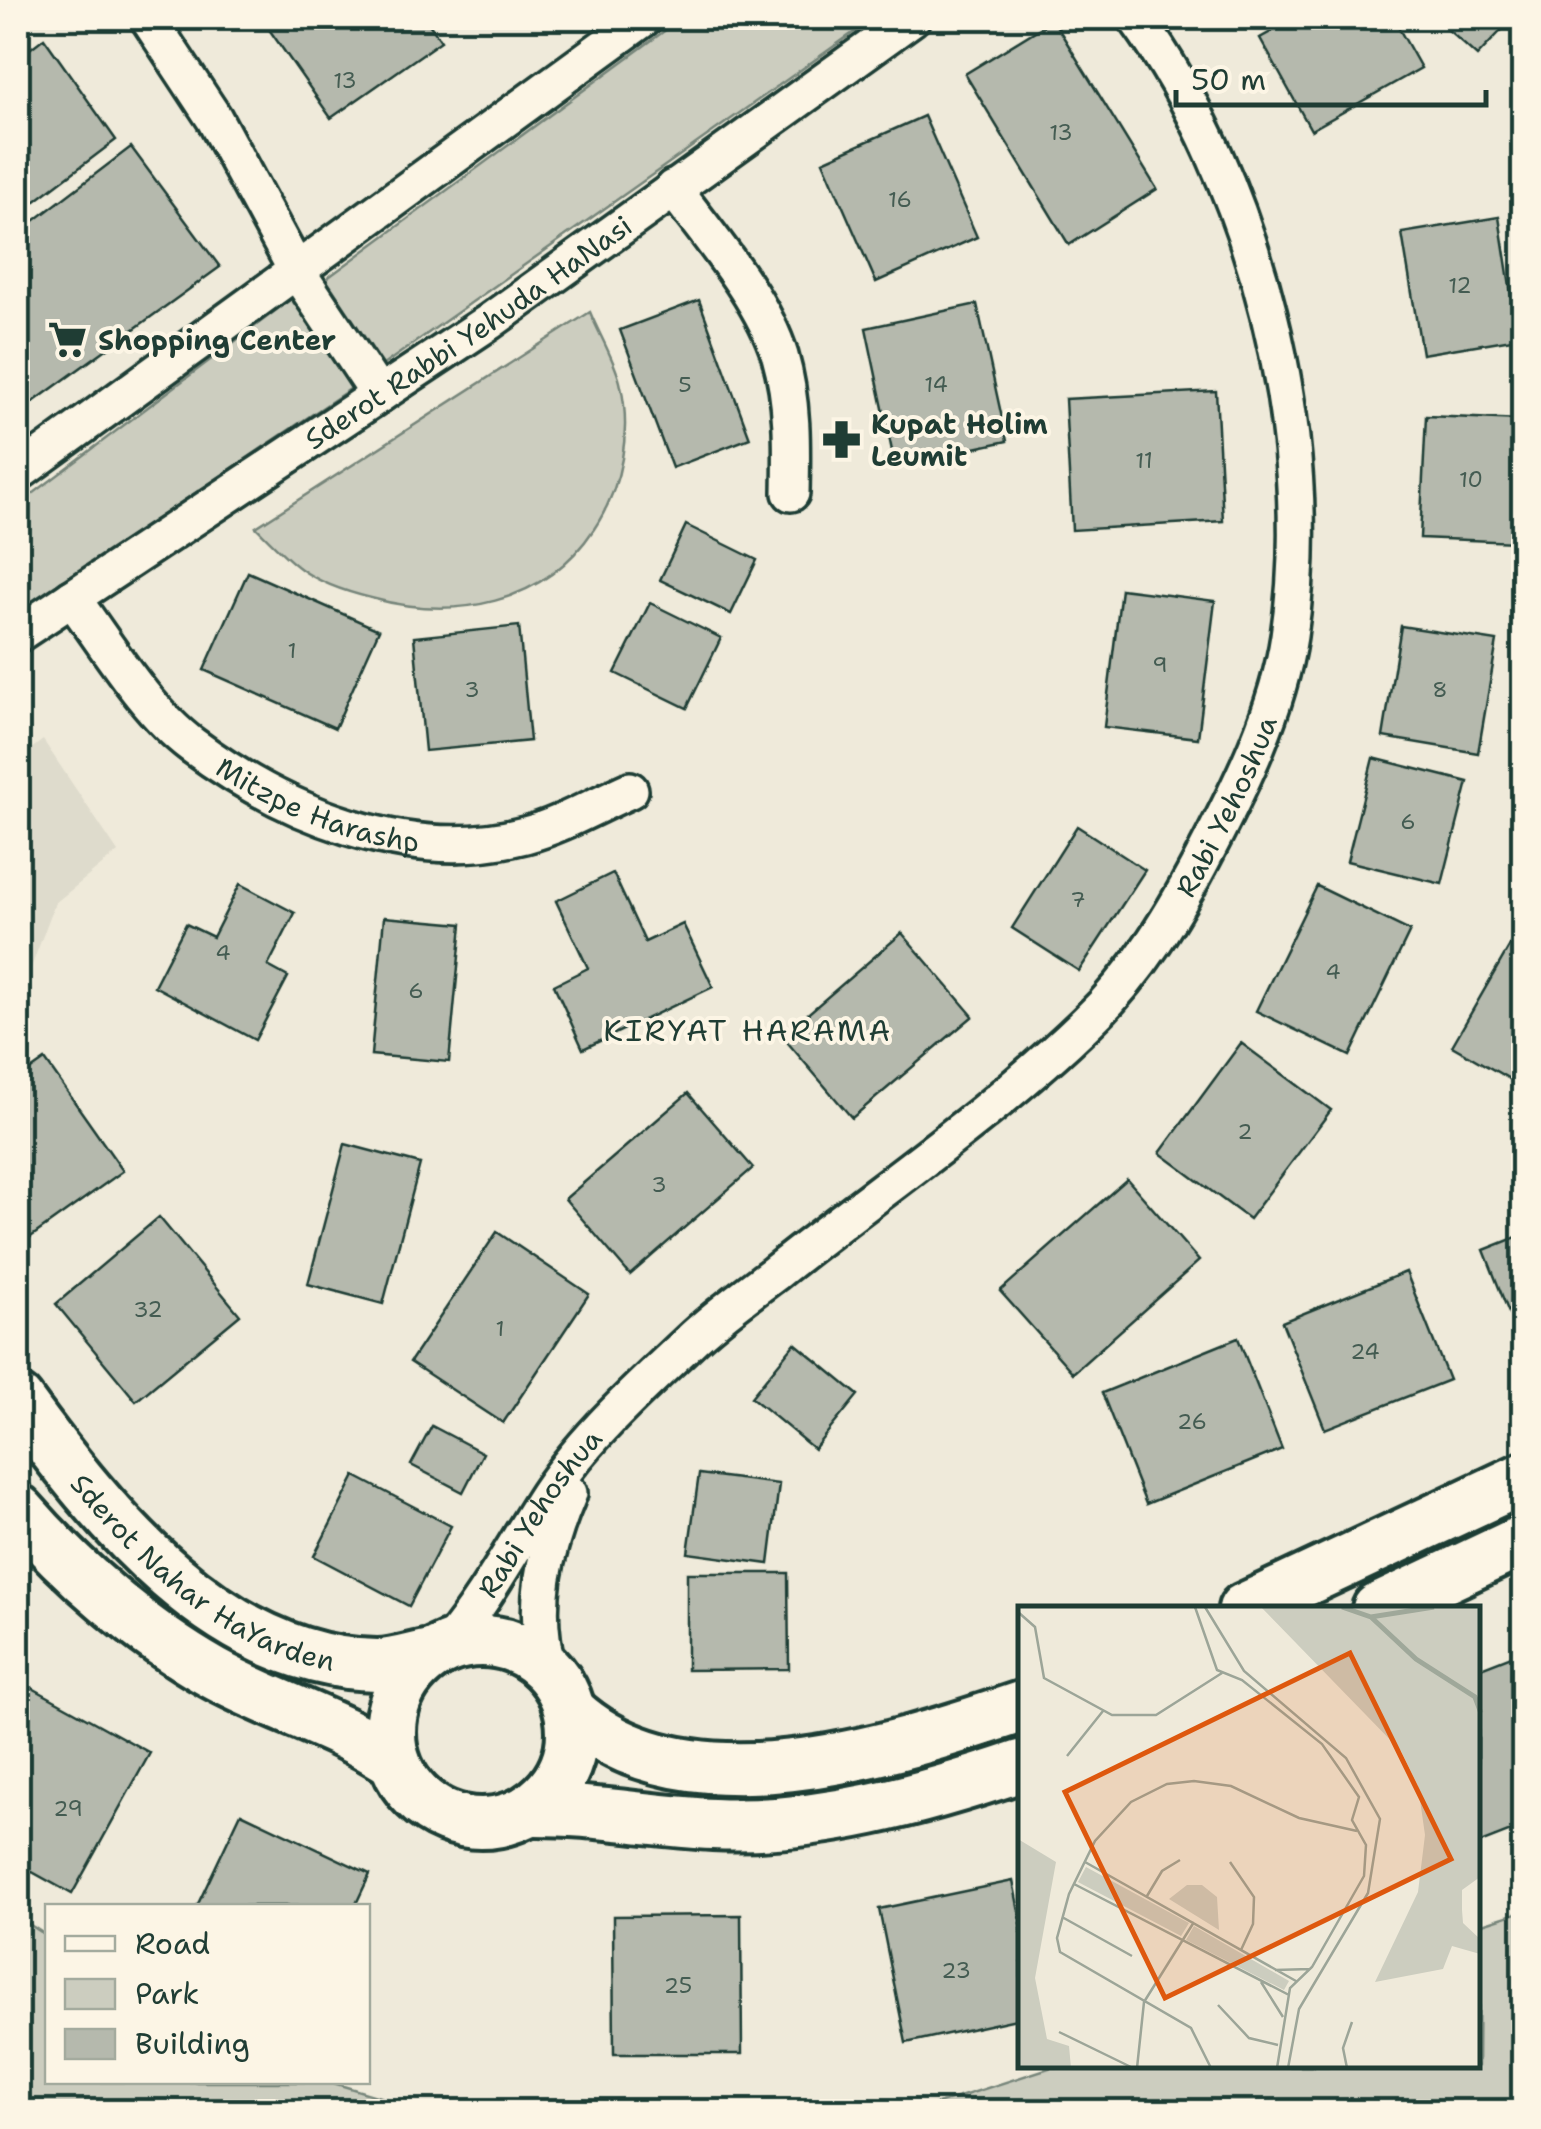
<svg xmlns="http://www.w3.org/2000/svg" width="1541" height="2129" font-family="'Shantell Sans',sans-serif">
<style>
.built{fill:#dedbcc}
.green{fill:#cccdbf;stroke:#76857a;stroke-width:2.5}
.building{fill:#b5b9ad;stroke:#1f3d34;stroke-width:2.5}
.lines{fill:none;stroke-linecap:round;stroke-linejoin:round}
.street-casing{stroke:#1f3d34;stroke-width:42}
.secondary-casing{stroke:#1f3d34;stroke-width:58}
.street{stroke:#fcf5e5;stroke-width:35}
.secondary{stroke:#fcf5e5;stroke-width:50}
.labels{text-anchor:middle;stroke-width:8;stroke-linejoin:round;paint-order:stroke}
.number-label{font-size:22px;fill:#445c52}
.street-label{font-size:28px;fill:#1f3d34;stroke:#fcf5e5}
.poi-label{font-size:28px;font-weight:bold;fill:#1f3d34;stroke:#fcf5e5;text-anchor:start}
.neighbourhood-label{font-size:30px;letter-spacing:2.5px;fill:#1f3d34;stroke:#fcf5e5}
.inset-river{fill:none;stroke:#9fa89a;stroke-width:5}
.inset-road{fill:none;stroke:#9ca598;stroke-width:2.5}
.view{fill:#de580e;fill-opacity:0.15;stroke:#de580e;stroke-width:5}
.inset-edge{fill:none;stroke:#1f3d34;stroke-width:5}
</style>
<rect width="100%" height="100%" fill="#efeada"/>
<filter id="ink" filterUnits="userSpaceOnUse"><feTurbulence type="fractalNoise" baseFrequency=".01" numOctaves="2"/><feDisplacementMap in="SourceGraphic" scale="20" xChannelSelector="R" yChannelSelector="G"/><feConvolveMatrix kernelMatrix="1 2 1 2 8 2 1 2 1" color-interpolation-filters="sRGB"/></filter>
<g filter="url(#ink)">
<path class="built" d="M43,740L118,852L55,903L25,984L18,989V759Z"/>
<g class="green">
<path d="M682,18H874L383,365L326,279Z"/>
<path d="M291,299L353,387L18,612V505Z"/>
<path d="M590,312C599,334 614,359 620,382C632,432 622,487 594,529C544,605 455,621 371,598C347,592 321,584 301,569C285,557 270,541 256,527Z"/>
<path d="M1523,1911V2111H916L1052,2067L1478,2066L1479,1925Z"/>
<path d="M18,1917L47,1936L48,2082H330L426,2111H18Z"/>
</g>
<g class="building">
<path d="M276,18H425L441,41L331,118L266,25Z"/>
<path d="M1296,18H1393L1421,68L1311,130L1260,38Z"/>
<path d="M1435,18H1513L1477,56Z"/>
<path d="M1053,20L1157,189L1069,245L965,74Z"/>
<path d="M44,38L116,140L18,214V58Z"/>
<path d="M924,116L977,237L876,282L823,161Z"/>
<path d="M131,147L220,267L18,413V233Z"/>
<path d="M1499,217L1518,338L1422,354L1402,233Z"/>
<path d="M699,300L750,438L672,468L620,330Z"/>
<path d="M977,304L1007,441L895,465L866,328Z"/>
<path d="M1216,391L1223,521L1072,530L1065,399Z"/>
<path d="M1426,416L1522,420L1516,542L1420,538Z"/>
<path d="M686,525L757,560L731,614L660,580Z"/>
<path d="M248,572L379,630L335,728L204,670Z"/>
<path d="M1121,589L1215,601L1198,738L1104,727Z"/>
<path d="M650,603L721,638L687,708L615,673Z"/>
<path d="M519,626L530,741L425,751L414,637Z"/>
<path d="M1401,626L1497,641L1478,753L1383,737Z"/>
<path d="M1373,758L1468,782L1442,884L1347,861Z"/>
<path d="M1524,824V896L1513,894Z"/>
<path d="M1077,826L1145,870L1079,971L1012,928Z"/>
<path d="M613,873L645,942L683,924L713,987L583,1049L554,985L588,968L556,901Z"/>
<path d="M240,884L295,913L268,966L288,977L255,1040L154,986L186,924L213,937Z"/>
<path d="M1317,886L1410,931L1350,1056L1256,1011Z"/>
<path d="M384,917L462,924L449,1062L371,1055Z"/>
<path d="M1524,921V1066L1515,1082L1452,1046Z"/>
<path d="M902,933L973,1016L852,1118L782,1036Z"/>
<path d="M1241,1043L1331,1110L1249,1219L1160,1153Z"/>
<path d="M45,1060L123,1171L18,1246V1079Z"/>
<path d="M688,1093L753,1168L630,1275L565,1199Z"/>
<path d="M345,1144L420,1164L383,1304L308,1284Z"/>
<path d="M1127,1179L1199,1261L1073,1373L1000,1291Z"/>
<path d="M159,1217L240,1315L136,1401L56,1304Z"/>
<path d="M497,1232L589,1294L503,1423L410,1362Z"/>
<path d="M1524,1234V1351L1484,1250Z"/>
<path d="M1406,1272L1449,1380L1325,1429L1282,1322Z"/>
<path d="M1238,1338L1282,1449L1146,1504L1102,1393Z"/>
<path d="M795,1343L858,1395L814,1449L751,1397Z"/>
<path d="M432,1426L483,1453L463,1492L411,1465Z"/>
<path d="M699,1474L779,1484L769,1564L688,1553Z"/>
<path d="M355,1476L451,1526L409,1606L314,1556Z"/>
<path d="M687,1573H788L789,1669L687,1670Z"/>
<path d="M1524,1651V1826L1478,1844V1669Z"/>
<path d="M18,1680L150,1753L72,1894L18,1864Z"/>
<path d="M241,1813L370,1874L355,1906H197Z"/>
<path d="M1013,1881L1021,1921V2018L906,2043L879,1909Z"/>
<path d="M741,1915L742,2054H614L613,1916Z"/>
</g>
<g class="lines">
<defs>
<g id="street">
<path d="M148,18L214,118L296,270L379,395"/>
<path d="M673,188C709,237 762,297 780,356C793,401 792,446 791,493"/>
<path d="M18,473L644,18"/>
<path id="s1" d="M72,598C106,644 146,711 192,745C285,814 409,865 525,835C560,826 596,805 630,790"/>
<path id="s2" d="M18,634L489,322L912,18"/>
<path id="s3" d="M447,1646C484,1601 510,1553 541,1504C579,1443 637,1391 689,1342C715,1317 746,1295 775,1273C879,1190 991,1115 1087,1022C1138,974 1175,912 1207,850C1241,785 1278,710 1289,636C1319,435 1255,181 1136,18"/>
<path d="M548,1668C531,1605 544,1552 569,1493"/>
</g>
<g id="secondary">
<path id="s4" d="M18,1401C102,1516 220,1664 377,1665C394,1665 413,1658 430,1655"/>
<path d="M18,1510C71,1571 142,1633 213,1673C272,1706 337,1723 394,1761"/>
<path d="M1244,1609L1524,1478"/>
<path d="M1378,1609L1524,1540"/>
<circle cx="481" cy="1732" r="91"/>
<path d="M571,1712C686,1817 890,1751 1021,1707"/>
<path d="M529,1810C592,1809 651,1821 713,1824C817,1829 924,1799 1021,1766"/>
</g>
</defs>
<use href="#street" class="street-casing"/>
<use href="#secondary" class="secondary-casing"/>
<use href="#street" class="street"/>
<use href="#secondary" class="secondary"/>
</g>
</g>
<defs>
<symbol id="supermarket-bare" viewBox="-9 -9 18 18"><path d="M-6-5.5h2.5l.6 2H6L4.5 2H-2.5L-4.4-4H-6ZM-1.5 3.2a1.3 1.3 0 1 0 .1 0ZM3 3.2a1.3 1.3 0 1 0 .1 0Z" fill="#1f3d34" stroke="#fcf5e5" stroke-width="2.5" paint-order="stroke"/></symbol>
<symbol id="pharmacy-bare" viewBox="-9 -9 18 18"><path d="M-2-6h4v4h4v4h-4v4h-4v-4h-4v-4h4Z" fill="#1f3d34" stroke="#fcf5e5" stroke-width="2.5" paint-order="stroke"/></symbol>
</defs>
<g fill-rule="evenodd">
<use href="#supermarket-bare" x="40" y="312" width="55" height="55"/>
<use href="#pharmacy-bare" x="814" y="412" width="55" height="55"/>
</g>
<g class="labels">
<g class="number-label">
<text x="345" y="88">13</text>
<text x="1061" y="140">13</text>
<text x="900" y="207">16</text>
<text x="1460" y="293">12</text>
<text x="685" y="392">5</text>
<text x="936" y="392">14</text>
<text x="1144" y="468">11</text>
<text x="1471" y="487">10</text>
<text x="292" y="658">1</text>
<text x="1160" y="672">9</text>
<text x="472" y="697">3</text>
<text x="1440" y="697">8</text>
<text x="1408" y="829">6</text>
<text x="1078" y="907">7</text>
<text x="223" y="960">4</text>
<text x="1333" y="979">4</text>
<text x="416" y="998">6</text>
<text x="1245" y="1139">2</text>
<text x="659" y="1192">3</text>
<text x="148" y="1317">32</text>
<text x="500" y="1336">1</text>
<text x="1365" y="1359">24</text>
<text x="1192" y="1429">26</text>
<text x="68" y="1816">29</text>
<text x="956" y="1978">23</text>
<text x="678" y="1993">25</text>
</g>
<g class="street-label">
<text dy="10" stroke="none"><textPath href="#s2" startOffset="542">Sderot Rabbi Yehuda HaNasi</textPath></text>
<text dy="10" stroke="none"><textPath href="#s1" startOffset="332">Mitzpe Harashp</textPath></text>
<text dy="10" stroke="none"><textPath href="#s3" startOffset="1160">Rabi Yehoshua</textPath></text>
<text dy="10" stroke="none"><textPath href="#s3" startOffset="162">Rabi Yehoshua</textPath></text>
<text dy="10" stroke="none"><textPath href="#s4" startOffset="258">Sderot Nahar HaYarden</textPath></text>
</g>
<g class="poi-label">
<text x="98" y="350">Shopping Center</text>
<text x="871" y="434">Kupat Holim<tspan x="871" dy="32">Leumit</tspan></text>
</g>
<g class="neighbourhood-label">
<text x="748" y="1041">KIRYAT HARAMA</text>
</g>
</g>
<g transform="translate(1018 1606)">
<rect width="462" height="462" fill="#efeada"/>
<path d="M243,1H462V271L444,284V304L445,317L462,333V348L434,340L425,363L357,376L400,286L407,229L400,180L383,145ZM0,233L38,256L17,372L29,433L51,440L53,462H0ZM68,261L171,317L163,330L60,276ZM169,279H184L199,291L201,324L151,293ZM176,320L271,375L266,384L168,334Z" fill="#cccdbf"/>
<path class="inset-river" d="M324,1L353,11L416,1M353,11L398,53L457,91L463,107"/>
<path class="inset-road" d="M177,1L199,64L224,74L304,138L341,191L334,214L348,239L346,270L294,361L272,382L259,462M187,1L226,65L328,152L362,213L350,287L281,403L270,462M0,6L17,21L26,72L94,109H138L204,67M49,150L85,105M67,256L278,375M212,256L236,291L235,318L223,344M56,278L271,389M129,290L144,265L162,254M44,311L114,350M257,364L292,363M243,376L265,411M200,399L231,432L260,439M41,426L115,462M119,462L126,396L176,316M193,462L173,422L42,346L39,332L51,288L77,235L113,196L149,178L176,175L213,180L281,212L339,225M329,462L325,442L334,416"/>
<path class="view" d="M332,47L433,253L147,392L47,186Z"/>
<rect width="462" height="462" class="inset-edge"/>
</g>
<rect width="1541" height="2129" fill="none" stroke="#fcf5e5" stroke-width="60"/>
<rect x="30" y="30" width="1481" height="2069" fill="none" stroke="#1f3d34" stroke-width="4" filter="url(#ink)"/>
<rect x="45" y="1904" width="325" height="180" fill="#fcf5e5" stroke="#a4ab9e" stroke-width="2.5"/>
<rect x="65" y="1936" width="50" height="15" fill="#fcf5e5" stroke="#a4ab9e" stroke-width="2.5"/>
<text x="135" y="1954" font-size="30" fill="#1f3d34">Road</text>
<rect x="65" y="1979" width="50" height="30" fill="#cccdbf" stroke="#a4ab9e" stroke-width="2.5"/>
<text x="135" y="2004" font-size="30" fill="#1f3d34">Park</text>
<rect x="65" y="2029" width="50" height="30" fill="#b5b9ad" stroke="#a4ab9e" stroke-width="2.5"/>
<text x="135" y="2054" font-size="30" fill="#1f3d34">Building</text>
<path d="M1176 90v15h310v-15" fill="none" stroke="#1f3d34" stroke-width="5"/>
<text x="1191" y="90" font-size="30" fill="#1f3d34" stroke="#fcf5e5" stroke-width="8" paint-order="stroke">50 m</text>
</svg>
